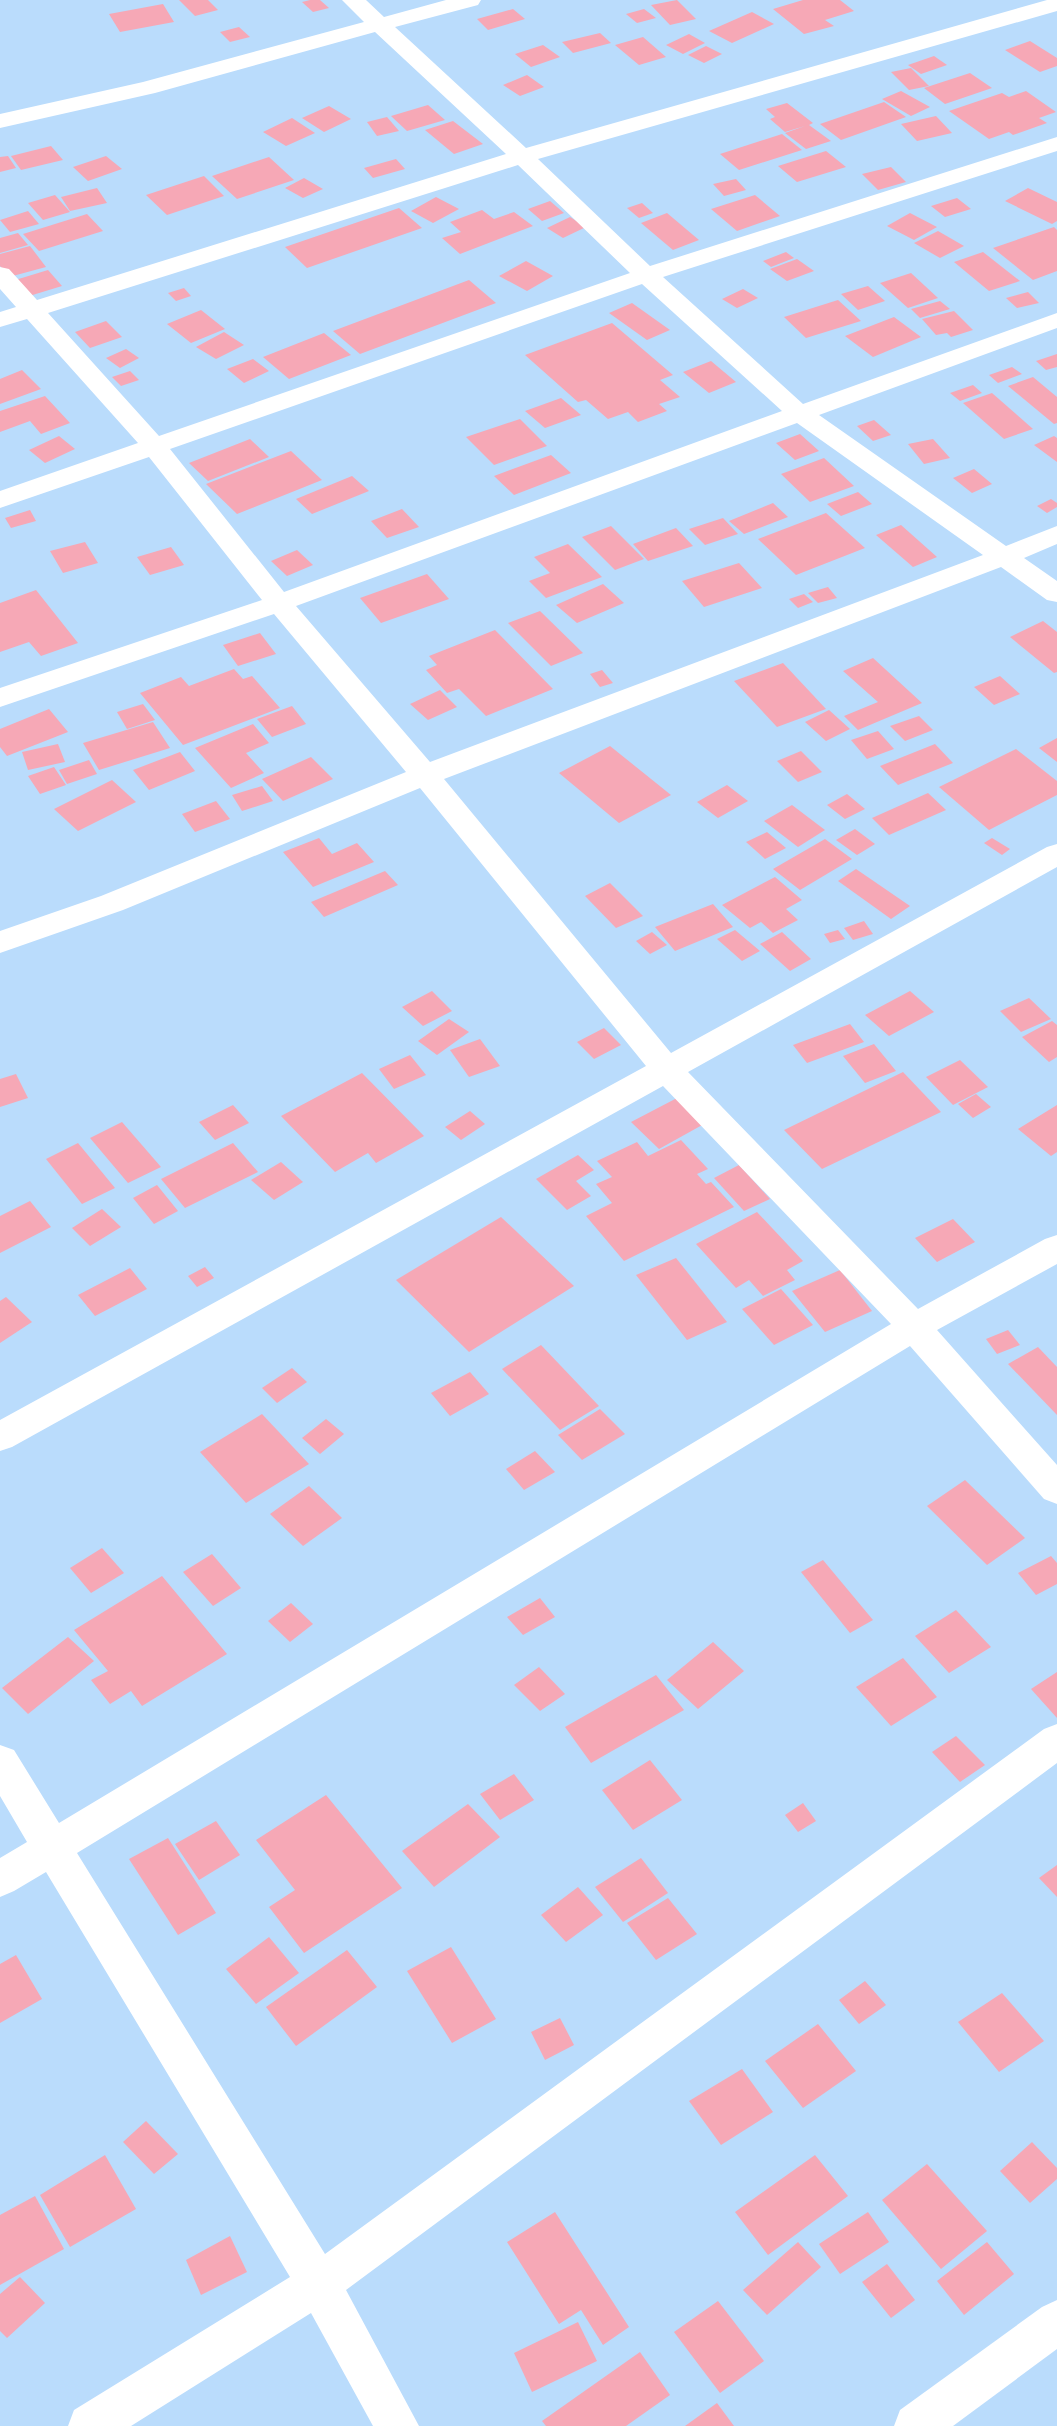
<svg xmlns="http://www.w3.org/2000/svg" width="1057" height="2426" font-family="Cabin,sans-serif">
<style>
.building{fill:#f6a8b6}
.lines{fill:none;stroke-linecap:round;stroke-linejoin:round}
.street{fill:#fff;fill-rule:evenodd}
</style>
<rect width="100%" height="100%" fill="#badcfc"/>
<g class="building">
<path d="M179,0H208L218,10L195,16Z"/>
<path d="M310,0H320L329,8L313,12L302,2Z"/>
<path d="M677,0L696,19L670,25L651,5Z"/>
<path d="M803,0H840L854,11L825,20L834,26L804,34L773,9Z"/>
<path d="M163,4L174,22L120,32L109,14Z"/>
<path d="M513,9L525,19L488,30L477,19Z"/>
<path d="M644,9L656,18L637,23L626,14Z"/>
<path d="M752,12L774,24L732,43L709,31Z"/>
<path d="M239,27L250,37L230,42L220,32Z"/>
<path d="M600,33L611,43L573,53L562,42Z"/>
<path d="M689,34L705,43L683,54L666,45Z"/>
<path d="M643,37L666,57L639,65L615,45Z"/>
<path d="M1030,41L1057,58V66L1040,72L1005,50Z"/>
<path d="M543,45L560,57L531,67L515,54Z"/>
<path d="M706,46L722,54L704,63L688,55Z"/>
<path d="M934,56L947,65L921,74L908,65Z"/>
<path d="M911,68L929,86L909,90L891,72Z"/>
<path d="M970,73L992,88L945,104L924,88Z"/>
<path d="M527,75L544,87L520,96L503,85Z"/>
<path d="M901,91L930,107L911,116L882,99Z"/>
<path d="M1026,91L1056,112L1039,118L1047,123L1013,135L1009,132L989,139L949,111L1002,93L1009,97Z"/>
<path d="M884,102L906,117L841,140L820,124Z"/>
<path d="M787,103L813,123L809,125L831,141L806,149L785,133L805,126L785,132L770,119L775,117L766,109Z"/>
<path d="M428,105L445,120L407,131L391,116Z"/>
<path d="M329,106L351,119L324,132L302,118Z"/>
<path d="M936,116L952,133L917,141L901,124Z"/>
<path d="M387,117L399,131L377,136L367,122Z"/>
<path d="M292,118L315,133L286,146L263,132Z"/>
<path d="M453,121L483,144L454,154L425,130Z"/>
<path d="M782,134L802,150L739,170L720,154Z"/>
<path d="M51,146L63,160L21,170L11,156Z"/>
<path d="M826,151L846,167L797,182L778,166Z"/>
<path d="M8,156L16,168L0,172V157Z"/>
<path d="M106,156L122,169L88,181L73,167Z"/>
<path d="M269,157L294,180L237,199L212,176Z"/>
<path d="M396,159L405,169L373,178L364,168Z"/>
<path d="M891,167L906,182L878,190L862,174Z"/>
<path d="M204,176L224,196L167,215L146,195Z"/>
<path d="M304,178L323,189L303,198L285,188Z"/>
<path d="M736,179L746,190L724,196L713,184Z"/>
<path d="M97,188L107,203L70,211L61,197Z"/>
<path d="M1028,188L1057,202V221L1052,224L1005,201Z"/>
<path d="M55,195L70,212L43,220L28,203Z"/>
<path d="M755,195L780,216L737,231L711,209Z"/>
<path d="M436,197L459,209L433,223L411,211Z"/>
<path d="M957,198L971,209L945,217L931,206Z"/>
<path d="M550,201L564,213L542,221L528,209Z"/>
<path d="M642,203L653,213L639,218L627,208Z"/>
<path d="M399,208L422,228L307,268L285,247Z"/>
<path d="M482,210L494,219L514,212L533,226L460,254L442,238L461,232L450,222Z"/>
<path d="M28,211L39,224L10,232L0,220Z"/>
<path d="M667,213L699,240L673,250L641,223Z"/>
<path d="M910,213L937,227L914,240L887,226Z"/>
<path d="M87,214L103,231L39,251L23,234Z"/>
<path d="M570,217L586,227L563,238L547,228Z"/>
<path d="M1054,227L1057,230V271L1033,280L993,248Z"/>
<path d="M938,231L964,246L940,258L914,243Z"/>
<path d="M18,233L28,245L0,253V238Z"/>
<path d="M30,246L46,267L9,277L0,266V254Z"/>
<path d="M786,252L794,258L771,267L763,261Z"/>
<path d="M983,252L1020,281L989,291L954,262Z"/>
<path d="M797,259L814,271L787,281L770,269Z"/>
<path d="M526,261L553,276L527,291L499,276Z"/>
<path d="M48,270L62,286L26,297L12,281Z"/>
<path d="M911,273L938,298L908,308L880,283Z"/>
<path d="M469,280L496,303L360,354L333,331Z"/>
<path d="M868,286L885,301L858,310L841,294Z"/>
<path d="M184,288L191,296L176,301L168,293Z"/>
<path d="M743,289L758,298L737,308L722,299Z"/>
<path d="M1028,292L1039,303L1017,308L1006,298Z"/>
<path d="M838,300L861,321L806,338L784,317Z"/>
<path d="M940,301L950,309L920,318L911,309Z"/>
<path d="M632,303L670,330L647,340L609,313Z"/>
<path d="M201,310L225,329L191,343L167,324Z"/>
<path d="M954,311L973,330L951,337L947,333L936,335L922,319Z"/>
<path d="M894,317L921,337L873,357L845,336Z"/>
<path d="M106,321L122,337L90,348L75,332Z"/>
<path d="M612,323L673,375L660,380L680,397L659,404L667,411L638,422L628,412L608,419L586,400L578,402L525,355Z"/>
<path d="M224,332L244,345L216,359L196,347Z"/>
<path d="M324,333L351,355L289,379L263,357Z"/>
<path d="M126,349L139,358L120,368L106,358Z"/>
<path d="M1057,354V367L1046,370L1036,361Z"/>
<path d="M253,359L269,371L244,383L227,369Z"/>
<path d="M711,361L736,382L709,393L683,372Z"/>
<path d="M1012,367L1022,374L998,383L989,375Z"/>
<path d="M22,370L41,389L0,404V379Z"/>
<path d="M130,371L139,380L121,386L112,377Z"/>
<path d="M1033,377L1057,397V423L1054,424L1008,386Z"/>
<path d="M973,385L982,393L960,401L950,393Z"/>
<path d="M992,393L1033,429L1004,439L963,403Z"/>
<path d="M45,396L70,423L41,434L30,421L0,432V411Z"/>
<path d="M561,398L581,415L545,428L525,411Z"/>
<path d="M520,419L547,446L494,465L466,437Z"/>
<path d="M874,420L891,435L873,441L857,426Z"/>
<path d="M800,434L819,451L795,460L776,443Z"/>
<path d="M59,436L75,449L45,463L29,450Z"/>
<path d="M1054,436L1057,438V462L1034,445Z"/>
<path d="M250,439L269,457L208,481L189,463Z"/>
<path d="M933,439L950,458L924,464L908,444Z"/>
<path d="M291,451L322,480L237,514L206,484Z"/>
<path d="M551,455L571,473L514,495L494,476Z"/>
<path d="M824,458L854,486L810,502L781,474Z"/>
<path d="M974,469L992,484L972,493L953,478Z"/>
<path d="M352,476L369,491L312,514L296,499Z"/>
<path d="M858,492L872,504L841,516L827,504Z"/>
<path d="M1051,499L1057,503V507L1047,513L1037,506Z"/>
<path d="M773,503L788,517L744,534L729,521Z"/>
<path d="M402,509L419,527L387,538L371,521Z"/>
<path d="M30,510L36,521L11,528L5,518Z"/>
<path d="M826,513L865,548L796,575L758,539Z"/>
<path d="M723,518L738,534L705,545L689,529Z"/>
<path d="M901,525L937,557L913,567L876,535Z"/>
<path d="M611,526L644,559L615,570L582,537Z"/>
<path d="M676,528L693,546L648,561L633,544Z"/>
<path d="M85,542L98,563L63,573L50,551Z"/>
<path d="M568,544L602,577L546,598L529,581L550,573L534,557Z"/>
<path d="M171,547L184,565L150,575L137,557Z"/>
<path d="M297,550L313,565L287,576L271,561Z"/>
<path d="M739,563L762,588L704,607L682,581Z"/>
<path d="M427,574L449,599L381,623L360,598Z"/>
<path d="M603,584L624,603L577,623L556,605Z"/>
<path d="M828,587L837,598L818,603L808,593Z"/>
<path d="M36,590L78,643L41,656L29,642L0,652V603Z"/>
<path d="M804,594L813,602L798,608L789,599Z"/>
<path d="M540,611L583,653L551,666L508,623Z"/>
<path d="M1043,621L1057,632V672L1054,673L1010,637Z"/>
<path d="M495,630L553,689L486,716L459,689L447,693L426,670L437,665L429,656Z"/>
<path d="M260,633L276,654L238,666L223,645Z"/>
<path d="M873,658L922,703L858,730L844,716L878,702L843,671Z"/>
<path d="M783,663L826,709L777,727L734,681Z"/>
<path d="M234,669L243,679L252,676L280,708L183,745L140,693L181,677L189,686Z"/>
<path d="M602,670L613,683L600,687L590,674Z"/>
<path d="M1000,676L1020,694L994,705L974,687Z"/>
<path d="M440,690L457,707L428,720L410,704Z"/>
<path d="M143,704L155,720L127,729L117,712Z"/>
<path d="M292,706L306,724L272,737L257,719Z"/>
<path d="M49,709L68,732L7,756L0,747V729Z"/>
<path d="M829,710L850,729L826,741L805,722Z"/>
<path d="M919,716L933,730L905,741L890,726Z"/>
<path d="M153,722L170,748L99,770L83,743Z"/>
<path d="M253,724L269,743L246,753L264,773L231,788L195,748Z"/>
<path d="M878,731L894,749L867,759L851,740Z"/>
<path d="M1057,738V762L1039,748Z"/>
<path d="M58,744L65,762L28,770L22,752Z"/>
<path d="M935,744L953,763L898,785L880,766Z"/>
<path d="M610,746L671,795L619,823L559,773Z"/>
<path d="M1016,749L1057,781V795L989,830L939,787Z"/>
<path d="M801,751L822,772L798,782L777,761Z"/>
<path d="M180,752L195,771L149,790L133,770Z"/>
<path d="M311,757L333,779L283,801L262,779Z"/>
<path d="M89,760L97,774L67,784L59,770Z"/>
<path d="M54,767L66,785L40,794L28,776Z"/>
<path d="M112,780L136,802L78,831L54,809Z"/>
<path d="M727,785L748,801L718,818L697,802Z"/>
<path d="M262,786L273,801L242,811L232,795Z"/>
<path d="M928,793L946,810L889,835L872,818Z"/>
<path d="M847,794L865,809L845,819L827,805Z"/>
<path d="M216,801L230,819L195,832L182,814Z"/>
<path d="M792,805L825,830L798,847L764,821Z"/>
<path d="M855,829L875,844L857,855L836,840Z"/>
<path d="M767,832L786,848L765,859L746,842Z"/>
<path d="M319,838L332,854L357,843L374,862L313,887L283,852Z"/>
<path d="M992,838L1010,849L1002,855L984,843Z"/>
<path d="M825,839L852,859L800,890L773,869Z"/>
<path d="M856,869L910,906L891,919L838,881Z"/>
<path d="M385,871L398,885L324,917L311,902Z"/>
<path d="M775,877L802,900L786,909L798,920L773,933L761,922L750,928L722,905Z"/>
<path d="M610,883L643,916L616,928L585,896Z"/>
<path d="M713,904L733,927L675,951L655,927Z"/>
<path d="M864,921L873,934L853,940L844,928Z"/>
<path d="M735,930L760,951L742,961L717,939Z"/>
<path d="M838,930L845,939L830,943L824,934Z"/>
<path d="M652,932L667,945L650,954L636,941Z"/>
<path d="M782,932L811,959L790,971L760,944Z"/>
<path d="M432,991L452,1011L423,1026L402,1007Z"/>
<path d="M910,991L934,1012L889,1036L865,1015Z"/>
<path d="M1029,998L1051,1019L1021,1032L1000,1011Z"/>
<path d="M449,1019L469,1032L437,1055L418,1041Z"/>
<path d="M1052,1021L1057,1025V1057L1049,1062L1022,1037Z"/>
<path d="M850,1024L864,1042L807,1063L793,1045Z"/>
<path d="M604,1028L621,1045L594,1059L577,1042Z"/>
<path d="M480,1039L500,1066L469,1077L450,1050Z"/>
<path d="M874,1044L896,1071L865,1083L843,1056Z"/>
<path d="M410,1055L426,1075L394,1089L379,1069Z"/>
<path d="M960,1060L988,1087L953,1105L926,1077Z"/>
<path d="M903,1072L941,1112L822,1169L784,1130Z"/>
<path d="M362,1073L424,1136L376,1163L368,1153L335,1172L281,1116Z"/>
<path d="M16,1074L28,1098L0,1107V1079Z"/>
<path d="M976,1094L991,1107L973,1118L958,1104Z"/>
<path d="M677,1098L704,1124L659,1149L631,1122Z"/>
<path d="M233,1105L249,1123L215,1140L199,1122Z"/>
<path d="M1057,1105V1152L1051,1156L1018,1129Z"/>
<path d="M470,1111L485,1124L461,1140L445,1127Z"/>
<path d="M122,1122L161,1167L128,1183L90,1138Z"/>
<path d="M681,1140L708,1169L697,1174L706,1184L711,1182L734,1207L624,1261L586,1216L612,1203L596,1184L612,1177L597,1161L637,1142L648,1156Z"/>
<path d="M78,1143L115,1188L82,1204L46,1159Z"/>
<path d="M233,1143L258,1172L185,1208L161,1179Z"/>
<path d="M578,1155L594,1170L576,1181L591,1196L567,1210L536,1179Z"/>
<path d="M281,1162L303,1182L274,1200L251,1180Z"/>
<path d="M739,1165L770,1199L744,1211L714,1178Z"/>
<path d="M157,1185L178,1211L154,1224L133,1198Z"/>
<path d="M30,1201L51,1227L0,1253V1216Z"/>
<path d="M102,1209L121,1227L90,1246L72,1228Z"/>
<path d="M757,1212L803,1261L787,1270L795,1280L763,1296L749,1280L736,1288L696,1244Z"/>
<path d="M501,1217L574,1286L469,1352L396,1280Z"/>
<path d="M953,1219L975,1242L937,1262L915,1238Z"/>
<path d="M676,1258L727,1322L687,1340L636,1275Z"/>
<path d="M205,1267L214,1278L197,1287L188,1276Z"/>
<path d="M130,1268L147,1289L95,1316L78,1295Z"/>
<path d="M840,1270L872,1311L825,1332L792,1291Z"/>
<path d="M781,1289L813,1325L774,1345L742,1309Z"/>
<path d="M6,1297L32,1322L0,1343V1301Z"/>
<path d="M1008,1330L1020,1345L997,1354L986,1339Z"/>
<path d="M541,1345L599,1406L560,1430L502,1369Z"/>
<path d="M1038,1347L1057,1367V1415L1008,1364Z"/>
<path d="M292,1368L307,1382L277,1403L262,1388Z"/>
<path d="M470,1372L489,1394L450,1416L431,1393Z"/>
<path d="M600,1409L625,1434L582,1460L558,1435Z"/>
<path d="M262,1414L309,1464L246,1503L200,1452Z"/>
<path d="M326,1419L344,1434L320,1454L302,1438Z"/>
<path d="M535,1451L555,1472L524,1490L506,1469Z"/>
<path d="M965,1480L1025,1538L987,1565L927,1506Z"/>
<path d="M309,1486L342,1518L303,1546L270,1514Z"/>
<path d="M102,1548L124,1573L91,1593L70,1568Z"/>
<path d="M212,1554L241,1588L213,1606L183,1572Z"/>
<path d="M1051,1556L1057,1563V1584L1036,1595L1018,1573Z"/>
<path d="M823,1560L873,1620L850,1633L801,1572Z"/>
<path d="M162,1576L227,1654L142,1706L131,1691L110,1704L91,1680L108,1671L74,1630Z"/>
<path d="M540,1598L555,1617L523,1635L507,1617Z"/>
<path d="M291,1603L313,1624L290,1642L268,1621Z"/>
<path d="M956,1610L991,1647L949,1673L915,1636Z"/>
<path d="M68,1637L94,1661L28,1714L2,1688Z"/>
<path d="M713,1642L744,1671L698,1709L667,1680Z"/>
<path d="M903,1658L937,1697L891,1726L856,1687Z"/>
<path d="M539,1667L565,1694L540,1711L514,1685Z"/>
<path d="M1057,1672V1718L1031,1689Z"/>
<path d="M656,1675L684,1710L591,1763L565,1727Z"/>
<path d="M956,1736L985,1765L960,1782L932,1752Z"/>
<path d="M650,1760L682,1800L633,1830L602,1790Z"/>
<path d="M514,1774L534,1800L500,1820L480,1794Z"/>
<path d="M326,1795L402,1888L304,1953L269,1907L295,1890L256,1840Z"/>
<path d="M803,1803L816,1821L798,1832L785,1815Z"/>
<path d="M468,1804L500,1837L434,1887L402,1851Z"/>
<path d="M216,1821L240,1855L199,1880L175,1844Z"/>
<path d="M168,1838L216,1913L178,1935L129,1859Z"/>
<path d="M641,1858L668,1893L623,1922L595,1887Z"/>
<path d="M1057,1865V1897L1039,1878Z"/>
<path d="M578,1887L603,1915L566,1942L541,1915Z"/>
<path d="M668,1898L697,1934L656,1960L627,1923Z"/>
<path d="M269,1937L299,1973L256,2004L226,1969Z"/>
<path d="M451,1947L496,2019L452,2043L407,1971Z"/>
<path d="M347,1950L377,1987L296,2046L266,2007Z"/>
<path d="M16,1955L42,1999L0,2023V1964Z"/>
<path d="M865,1981L886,2005L859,2024L839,2000Z"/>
<path d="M1002,1993L1044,2041L999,2072L958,2022Z"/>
<path d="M560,2018L574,2045L545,2060L531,2032Z"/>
<path d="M818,2024L856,2071L803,2108L765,2061Z"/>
<path d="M742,2069L773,2112L721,2145L689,2101Z"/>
<path d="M146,2121L178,2154L154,2174L123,2142Z"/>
<path d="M1032,2142L1057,2168V2179L1030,2203L1000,2171Z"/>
<path d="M105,2155L136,2209L70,2247L40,2195Z"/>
<path d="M815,2155L848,2196L768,2255L735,2212Z"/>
<path d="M927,2164L987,2231L941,2269L882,2200Z"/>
<path d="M35,2196L64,2249L0,2285V2215Z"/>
<path d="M555,2212L629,2327L603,2345L581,2310L559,2324L507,2242Z"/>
<path d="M868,2212L889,2242L840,2274L819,2244Z"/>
<path d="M230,2236L247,2272L201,2295L186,2260Z"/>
<path d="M798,2242L821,2267L767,2315L743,2290Z"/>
<path d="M987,2242L1014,2274L964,2315L937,2281Z"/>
<path d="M887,2264L915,2300L891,2318L862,2282Z"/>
<path d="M20,2277L45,2303L7,2338L0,2331V2294Z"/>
<path d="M718,2301L764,2361L720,2393L674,2332Z"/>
<path d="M578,2322L597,2361L532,2392L514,2353Z"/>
<path d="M640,2352L670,2395L626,2426H546L542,2421Z"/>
<path d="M717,2403L734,2426H685Z"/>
</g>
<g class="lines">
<g class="street">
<path d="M342,0H366L384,17L446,0H481L478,5L395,27L526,148L1047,0H1057V11L538,159L650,266L1057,137V151L663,277L803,404L1057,313V328L819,415L1006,546L1057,526V544L1024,558L1057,581V602L1047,600L1001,567L444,779L671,1053L1047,847L1057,844V867L688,1072L918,1309L1045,1239L1057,1235V1264L937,1330L1057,1465V1504L1044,1499L910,1346L77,1853L325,2254L1044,1729L1057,1724V1763L346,2290L419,2426H373L311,2313L131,2426H68L74,2410L290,2277L46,1872L14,1891L0,1897V1858L27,1842L0,1796V1745L14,1750L59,1823L891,1324L663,1086L12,1447L0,1451V1420L646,1066L420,788L123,910L0,953V931L101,896L406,772L274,614L0,707V688L262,600L149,457L0,508V491L138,443L27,319L0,327V312L16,307L0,289V267L9,269L37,300L506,154L375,32L155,93L0,128V114L143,82L364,22ZM518,165L630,273L159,436L48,313ZM642,284L782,411L284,592L170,449ZM797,423L983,555L430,762L296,606Z"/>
<path d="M1057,2300V2349L953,2426H894L900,2410L1042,2307Z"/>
</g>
</g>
</svg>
